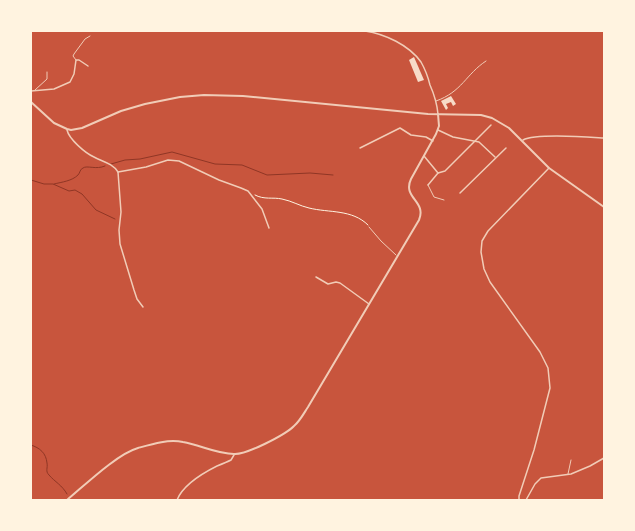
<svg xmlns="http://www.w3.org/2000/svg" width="635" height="531" font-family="Cabin,sans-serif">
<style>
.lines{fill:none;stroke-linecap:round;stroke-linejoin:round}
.stream{stroke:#8f3625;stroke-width:1}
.building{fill:#f7dbc8}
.path{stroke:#fff3e0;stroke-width:1}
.service{stroke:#f1ccb7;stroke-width:1}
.minor{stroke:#f1ccb7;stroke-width:1.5}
.tertiary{stroke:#f1ccb7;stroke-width:2}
</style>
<rect width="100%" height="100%" fill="#c8553d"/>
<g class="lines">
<g class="stream">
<path d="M111,164L125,160L140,159L172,152L215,164L242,165L267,175L310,173L333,175"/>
<path d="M31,180L44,184H53L69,191L75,190L82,194L96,210L115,219"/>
<path d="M54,184C62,182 72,181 78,175C80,173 80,169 83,168C87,165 96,170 105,166"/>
<path d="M31,445C40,448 46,453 47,463C48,468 45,471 49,475C55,482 62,485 67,494"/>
</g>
</g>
<g class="building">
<path d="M414,57L424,80L418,82L409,60Z"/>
<path d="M451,96L456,104L453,106L451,102L446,104L448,108L446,110L441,101Z"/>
</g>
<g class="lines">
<path class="path" d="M255,195C264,200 273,197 282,199C292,201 300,206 309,208C329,213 352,209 368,225"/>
<g class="service">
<path d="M76,60L73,56L74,54L85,39L90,36"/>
<path d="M35,90L47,79V72"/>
<path d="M436,101C462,92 466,74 486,61"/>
<path d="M428,185L434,197L444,200"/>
<path d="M369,227L381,241L396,255"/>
<path d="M568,474L571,460"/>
</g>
<g class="minor">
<path d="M365,31C385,34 409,45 421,62C425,69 428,77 430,85C434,94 437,104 438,114"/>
<path d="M31,91L54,89L70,82L74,74L76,60H79L88,66"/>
<path d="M67,130C69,139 85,153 94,157C103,162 112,163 118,172L121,212L119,230L120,244L134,290L137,299L143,307"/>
<path d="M438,130L453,137L479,142L495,157"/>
<path d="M523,140C536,133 587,137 604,138"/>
<path d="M360,148L400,128L411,135L426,137L433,141"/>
<path d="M424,156L438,173L445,171L491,125"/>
<path d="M118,172L146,167L168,160L179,161L219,180L241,188L248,191L262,209L269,228"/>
<path d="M428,185L438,173"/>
<path d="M460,193L506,148"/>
<path d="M316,277L328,284L336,282L340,283L369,304"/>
<path d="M177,500C183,485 203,473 217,466C222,464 227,462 231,460L234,455"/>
<path d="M519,500V496L534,450L550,388L548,368L540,352L490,282L484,269L481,252L482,241L488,231L549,168"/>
<path d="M526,500L535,484L541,478L571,474L590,466L604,458"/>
</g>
<g class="tertiary">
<path d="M31,102L54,123L67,129L71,130L82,128L121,111L145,104L180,97L204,95L243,96L428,114L481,115L492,118L509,128L549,168L604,207"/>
<path d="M67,500C85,485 117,454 138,448C152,444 168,439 183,442C200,445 217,454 234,454C246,455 285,435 294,426C300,421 304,413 308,407L419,220C427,201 402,198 411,179L436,134L439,126L438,114"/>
</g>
</g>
<rect width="635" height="531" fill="none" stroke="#fff3e0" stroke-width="64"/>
</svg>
